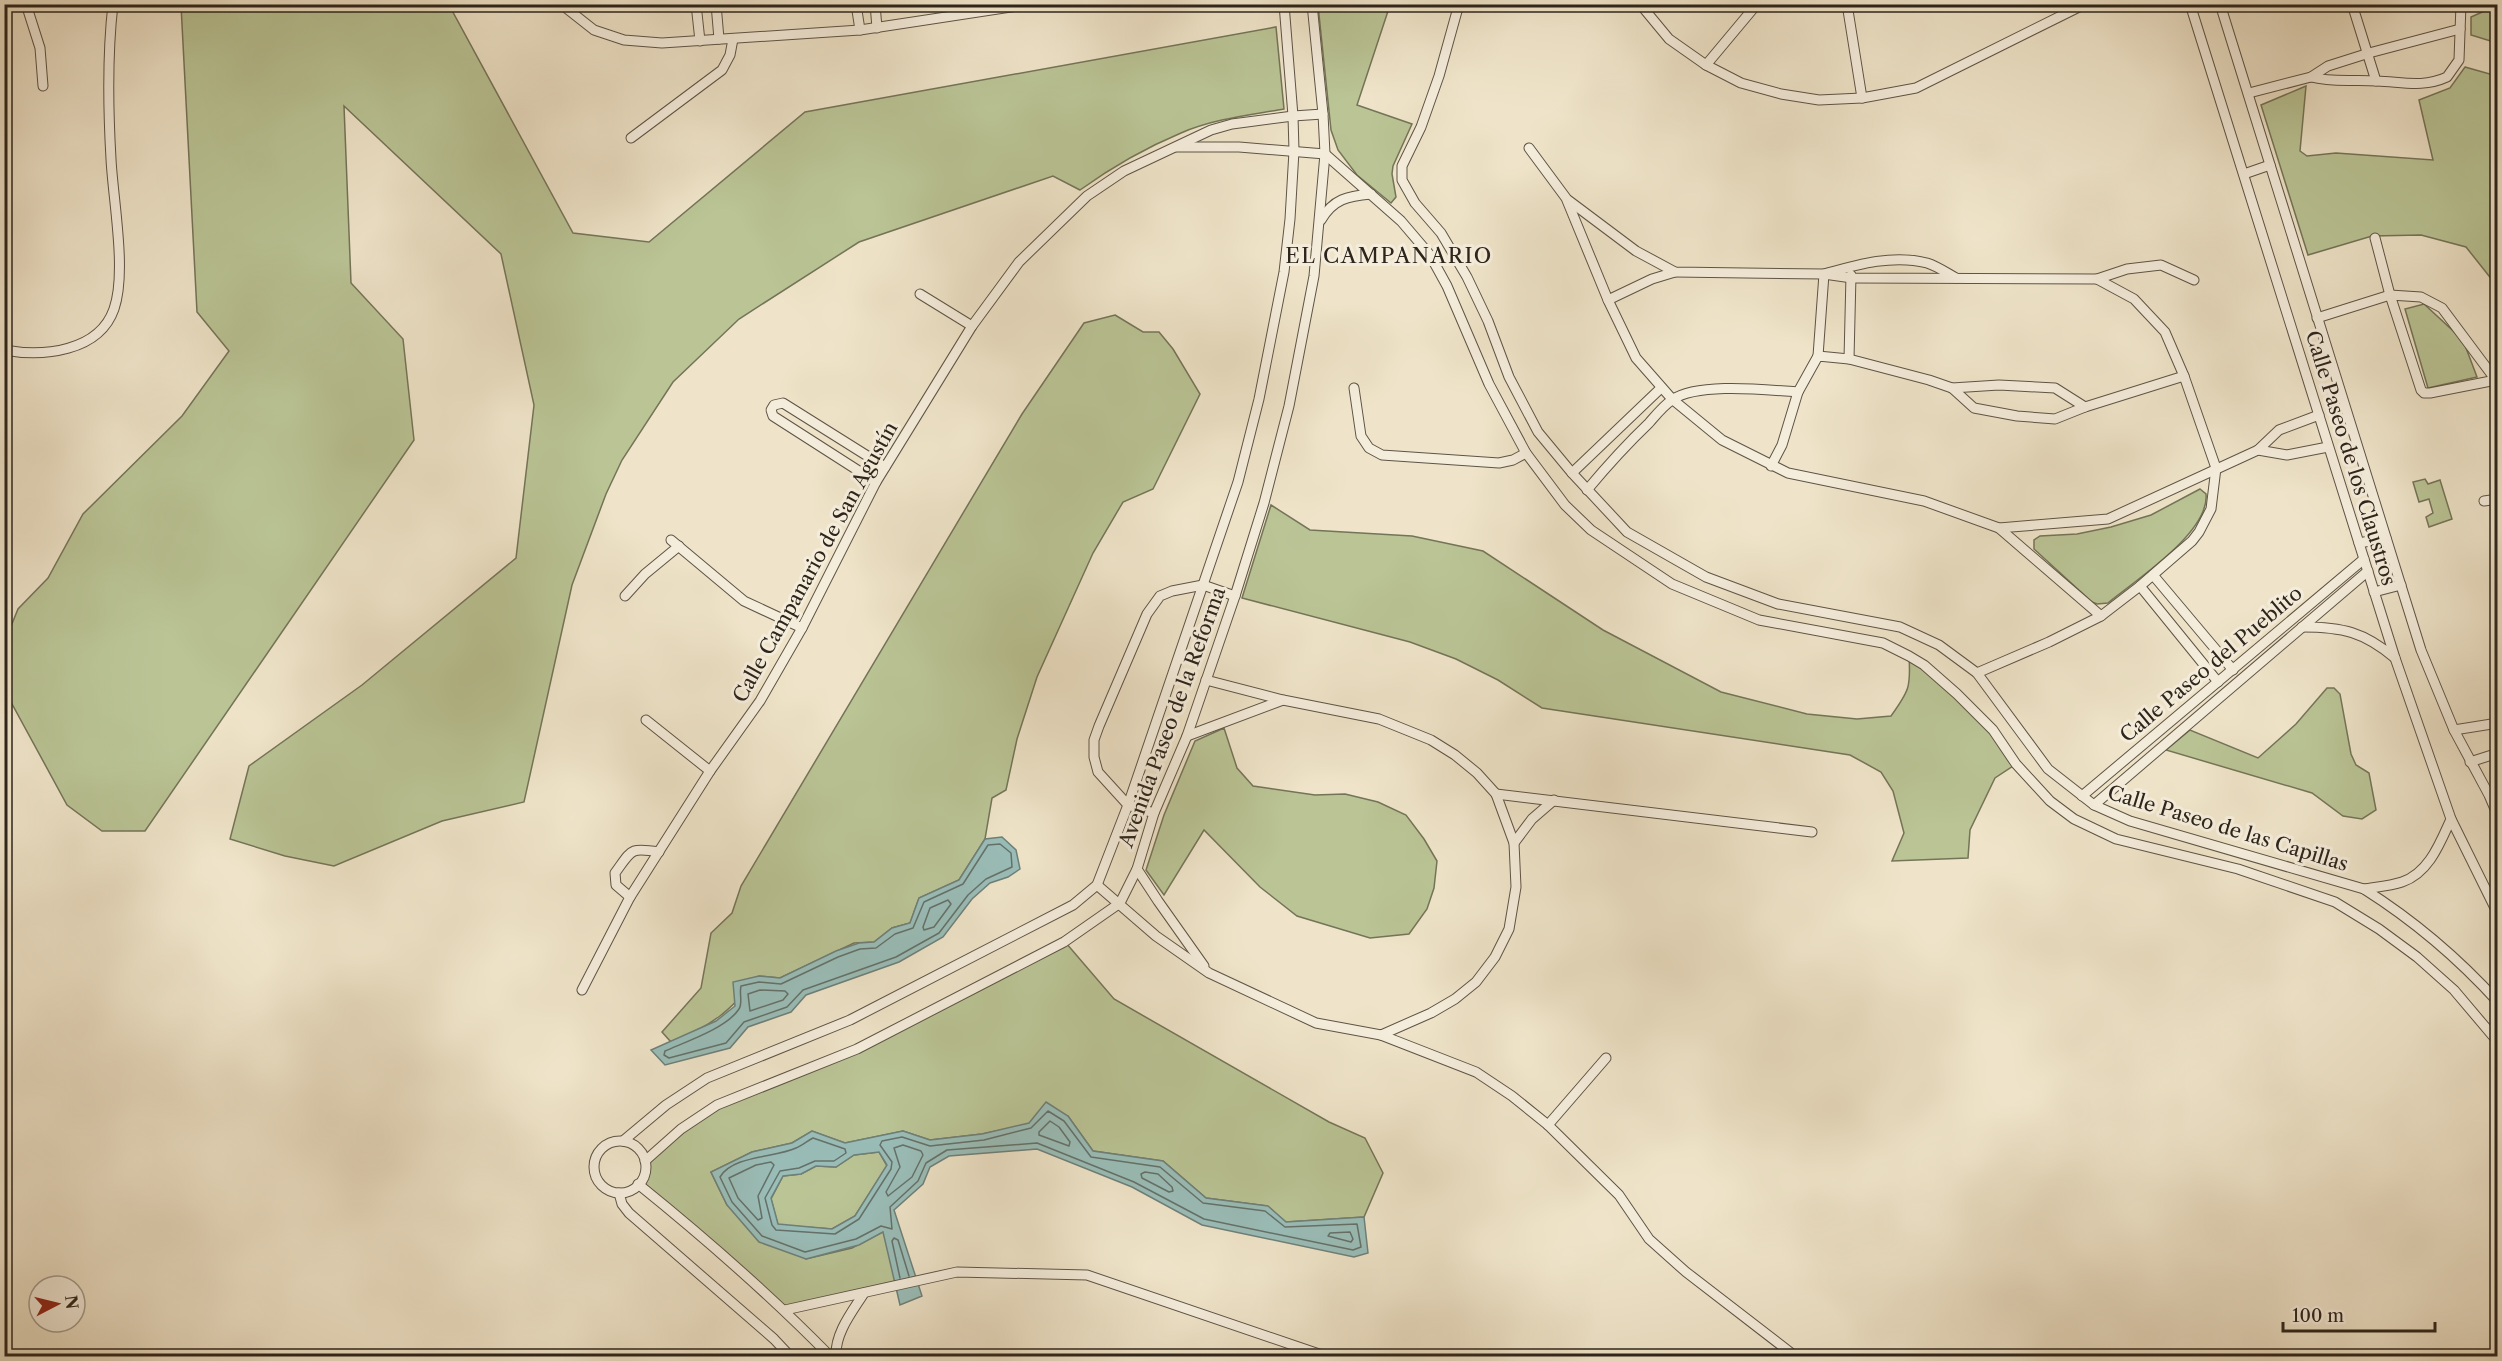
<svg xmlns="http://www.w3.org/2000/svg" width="2502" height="1361" font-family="'Libre Caslon Text',serif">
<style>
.green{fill:#bac495;stroke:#747458;stroke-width:1.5}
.water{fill:#9abeb9;stroke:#6e807a;stroke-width:1.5;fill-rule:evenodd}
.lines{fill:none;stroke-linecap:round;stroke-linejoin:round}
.shore{stroke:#64716a;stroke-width:1.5}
.minor-casing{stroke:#5e5446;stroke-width:11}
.minor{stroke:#f5eddc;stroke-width:9}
.labels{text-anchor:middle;stroke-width:6;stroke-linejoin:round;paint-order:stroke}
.street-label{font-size:20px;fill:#2d241b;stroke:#f5eddc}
.neighbourhood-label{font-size:21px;letter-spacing:1.5px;fill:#2d241b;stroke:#f5eddc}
</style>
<rect width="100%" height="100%" fill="#efe4c9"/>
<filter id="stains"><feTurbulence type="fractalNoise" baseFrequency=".00333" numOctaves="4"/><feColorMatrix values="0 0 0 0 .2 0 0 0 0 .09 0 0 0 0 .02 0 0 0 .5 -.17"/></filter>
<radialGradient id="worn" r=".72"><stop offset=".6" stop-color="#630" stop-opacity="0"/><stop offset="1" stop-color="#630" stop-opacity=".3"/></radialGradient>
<g class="green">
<path d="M181,5H449L573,233L649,242L805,112L1276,27L1284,109C1250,115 1213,119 1181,133C1145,148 1112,167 1080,190L1053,176L859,242L739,319L673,382L622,460L606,494L572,585L524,802L442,821L334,866L285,856L230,839L249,766L362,685L516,558L534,405L501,254L344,106L351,283L403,339L414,440L145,831H102L67,805L5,691V641L18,609L48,578L83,514L182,416L229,351L197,312Z"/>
<path d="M1318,5H1390L1357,105L1412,124L1393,166L1392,174L1396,197L1391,203L1357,175L1338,150L1331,130Z"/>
<path d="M2489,5H2497V43L2471,35V17L2489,9Z"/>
<path d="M2465,67L2497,76V286L2466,247L2421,235L2372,236L2308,255L2261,105L2306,86L2300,151L2307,156L2336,153L2433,160L2419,100L2450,88Z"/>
<path d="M2424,304L2463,340L2477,377L2428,388L2405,309Z"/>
<path d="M1115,315L1143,332H1159L1173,349L1200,394L1153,489L1123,502L1093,553L1037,677L1017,739L1006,790L992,798L985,839L959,880L919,898L910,923L892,928L874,942L854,943L780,978L759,976C730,1011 714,1025 671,1042L662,1032L701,988L711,933L732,913L741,886L1022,414L1084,323Z"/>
<path d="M2425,479L2428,484L2440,480L2452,519L2429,527L2426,517L2433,513L2429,499L2419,502L2413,482Z"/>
<path d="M2200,489L2206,494C2210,532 2136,580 2108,603L2097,604L2092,602L2034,549V540L2040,536L2077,534L2111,527L2151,515Z"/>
<path d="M1271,505L1310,530L1412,536L1483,551L1603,630L1721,692L1807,714L1857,719L1891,716C1909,691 1911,687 1909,656L1958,694L2016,764L1995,778L1970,830L1968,858L1892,861L1904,833L1893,791L1881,772L1850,755L1542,708L1498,680L1456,659L1410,642L1242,598Z"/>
<path d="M2327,688H2334L2340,694L2351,754L2356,765L2369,773L2376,810L2362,819L2343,816L2312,793L2166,750L2190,730L2258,758L2296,724Z"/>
<path d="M1224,728L1237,768L1253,786L1315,795L1345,794L1378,802L1406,815L1424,839L1437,861L1434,888L1427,909L1409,934L1370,938L1297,916L1260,887L1204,830L1164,895L1146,870L1164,815L1195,741Z"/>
<path d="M1066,943L1114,999L1329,1122L1365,1138L1383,1173L1364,1217L1286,1222L1267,1206L1206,1198L1163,1161L1093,1151L1068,1116L982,1134L930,1140L903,1131L845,1143L812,1131L792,1143L752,1152L711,1172L727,1205L806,1259L852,1248L884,1231L896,1285L787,1309L640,1183L645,1170V1161L721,1105L768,1088Z"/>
<path d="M879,1152L887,1166L855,1216L832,1229L778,1225L771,1199L783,1176L801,1174L816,1166L836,1167L854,1155Z"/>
</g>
<g class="water">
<path d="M1002,837L1016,850L1020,869L1008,877L990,883L972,899L943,937L899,962L806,995L791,1012L748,1027L730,1048L665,1065L651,1050L716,1021L735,1006L733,982L759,976L780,978L836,951L859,943L874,942L892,928L910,923L919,898L959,880L985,839Z"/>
<path d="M1046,1102L1068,1116L1093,1151L1163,1161L1206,1198L1268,1206L1286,1222L1364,1217L1368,1253L1354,1257L1202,1225L1132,1187L1037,1149L949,1156L930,1167L923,1184L894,1210L922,1296L900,1305L883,1232L859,1245L806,1259L759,1242L727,1205L711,1172L752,1152L792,1143L812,1131L845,1143L903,1131L930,1140L982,1134L1029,1123ZM879,1152L887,1165L855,1216L832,1229L778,1224L771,1198L783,1176L801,1174L816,1166L836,1167L854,1155Z"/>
</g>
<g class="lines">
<g class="shore">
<path d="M1000,844L1011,853L1012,867L986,879L968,895L939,933L896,957L803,990L787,1007L744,1022L726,1043L669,1058L664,1055L665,1051C685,1042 727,1028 739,1009C743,1003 739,993 741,986L759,982L781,984L838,957L860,949L876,948L895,934L913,928L924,902L963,884L988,845Z"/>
<path d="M948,900L951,904L934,927L924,930L923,927L930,908Z"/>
<path d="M760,990L785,991L788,994L783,1000L750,1011L748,994Z"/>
<path d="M1048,1111L1064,1121L1091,1157L1160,1167L1203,1203L1265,1211L1285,1227L1357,1224L1361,1247L1353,1250L1204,1219L1134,1182L1037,1143L947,1150L926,1163L918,1181L890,1207L892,1229L881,1226L856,1239L805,1252L762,1236L732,1202L720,1177C733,1155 775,1158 796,1148C802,1146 807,1141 813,1138L845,1149L846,1153L834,1161H815L799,1168L780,1171L765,1198L772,1225L776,1230L835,1234L859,1219L891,1169L892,1162L880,1145L882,1141L902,1137L930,1146L984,1140L1031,1128Z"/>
<path d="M1050,1121L1059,1127L1070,1142L1069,1146L1039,1135V1132Z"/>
<path d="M903,1145L921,1151L923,1155L912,1177L888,1196L886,1192L900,1167L894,1148Z"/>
<path d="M771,1162L774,1165L758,1196L762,1218L758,1220L738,1198L729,1178L756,1165Z"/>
<path d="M1145,1172L1158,1174L1172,1187L1173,1191L1169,1192L1142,1178L1141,1174Z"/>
<path d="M1350,1232L1353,1239L1351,1242L1328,1236L1330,1233Z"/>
<path d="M900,1278L892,1241L894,1238L898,1240L909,1276"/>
</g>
<defs>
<g id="minor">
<path d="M26,4L40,48L43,86"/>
<path d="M561,4L594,30L624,40L662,43L860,30L1031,4"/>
<path d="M696,4L700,41"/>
<path d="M716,4L719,39"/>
<path d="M856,4L860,30"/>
<path d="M875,4L877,28"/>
<path d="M1459,4L1439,76L1421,127L1402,166V180L1415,203L1441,233L1467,277L1488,321L1509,377L1538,432L1572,473L1627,532L1706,577L1778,604L1900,627L1939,645L1977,673L2048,769L2094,805L2130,821L2364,889C2413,920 2459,959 2498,1002"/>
<path d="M1640,4L1669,39L1706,65L1741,83L1781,94L1819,100L1862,98L1916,88L2085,4"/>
<path d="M1847,4L1862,98"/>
<path d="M2190,4L2395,658L2451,819L2498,914"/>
<path d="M2220,4L2421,650L2454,730L2489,795L2498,816"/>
<path d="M2352,4L2376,81"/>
<path d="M1706,65L1757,4"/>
<path d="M2311,77C2334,83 2354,79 2377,81C2403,82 2423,88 2447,77L2459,60L2461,4"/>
<path d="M2249,93L2311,77L2328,66L2369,53L2460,29"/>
<path d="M631,138L722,70L730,55L733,39"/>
<path d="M1177,147H1239L1325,154L1401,221L1430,255L1447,286L1489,384L1526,453L1565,505L1591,530L1672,584L1759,620L1883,643L1909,656L1924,665L1957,694L1993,730L2016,764L2050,801L2074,819L2116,839L2238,869L2335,902L2379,929L2417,957L2454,990L2498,1042"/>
<path d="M1529,148L1566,198L1608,300L1636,358L1672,399L1722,440L1788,473L1924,501L1999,528L2101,616"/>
<path d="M2244,174L2270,165"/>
<path d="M1568,200L1636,251L1675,272L1824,274L1852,278L2097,279L2127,269L2161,265L2194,280"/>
<path d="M1321,220C1333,199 1348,196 1371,194"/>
<path d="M2375,238L2390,295L2421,390L2424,393H2430L2496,380"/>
<path d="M920,294L972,326"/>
<path d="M1608,300L1652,279L1675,272"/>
<path d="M2317,318L2390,295L2421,297L2442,308L2498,383"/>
<path d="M4,350C43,357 99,352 114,309C127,272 113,200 111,159C108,107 107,56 113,4"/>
<path d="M1818,356L1824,274C1856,265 1892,254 1927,263C1937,266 1947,273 1956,278"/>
<path d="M1849,359L1851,275"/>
<path d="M1354,388L1361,436L1369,448L1382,455L1499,463L1513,460L1526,453"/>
<path d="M1952,388L1999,385L2055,388L2085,407"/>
<path d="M2258,450L2287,455L2328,447"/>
<path d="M1771,466L1782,445L1798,392"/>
<path d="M1572,473L1661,388"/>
<path d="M876,482L773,416L771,410L774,405L783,403L885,467"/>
<path d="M1587,490C1607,466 1627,444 1649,423C1656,415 1663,406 1672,400C1698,382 1767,390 1798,392L1818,356L1849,359L1929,380L1952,388L1974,408L2017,416L2055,419L2085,407L2184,376"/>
<path d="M2484,501L2498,499"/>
<path d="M1999,528L2108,519L2258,450L2279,430L2319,415"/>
<path d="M671,540L744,601L802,628"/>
<path d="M2359,543L2386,538"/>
<path d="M2153,575L2233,670"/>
<path d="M2140,586L2218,682"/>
<path d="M2374,592L2401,585"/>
<path d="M625,596L645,574L679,546"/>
<path d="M2302,627C2343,627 2364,632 2395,658"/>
<path d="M1977,673L2049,642L2101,616L2140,586L2192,541L2199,532L2211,509L2216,468L2184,376L2165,332L2134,299L2097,279"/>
<path d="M646,720L710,771"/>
<path d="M2454,730L2498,723"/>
<path d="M1187,736L1283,700"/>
<path d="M2470,762L2498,753"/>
<path d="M1496,794L1812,832"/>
<path d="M2082,796L2364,559"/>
<path d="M2094,805L2368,571"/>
<path d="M1154,813L1128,805L1098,772L1094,757V740L1099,726L1147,614L1160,596L1172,591L1203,585L1235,596"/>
<path d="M1514,843L1532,819L1554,800"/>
<path d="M1137,869L1158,901L1204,966"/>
<path d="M1097,885L1156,936L1209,973L1316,1023L1381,1035L1431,1013L1455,999L1476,982L1495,957L1509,929L1516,887L1514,843L1496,794L1477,773L1455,755L1431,740L1379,719L1283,700L1206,680"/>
<path d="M2364,889C2376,887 2390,886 2402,882C2429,873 2440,843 2451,819"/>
<path d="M630,897L616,885L615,873C632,850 629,847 659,852"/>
<path d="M582,990L630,897L710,771L760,701L802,628L876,482L972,326L1019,262L1087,196L1124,171L1211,130L1232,124L1293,116L1323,114"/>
<path d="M1381,1035L1476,1072L1512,1096L1548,1125L1619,1195L1649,1239L1686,1272L1795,1356"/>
<path d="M1548,1125L1606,1058"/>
<path d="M623,1141L666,1105L707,1078L850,1020L1073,905L1097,885L1128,805L1238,482L1259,399L1284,272L1290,219L1294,151L1293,116L1284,4"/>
<circle cx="620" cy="1167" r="26"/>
<path d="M645,1161L681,1129L717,1105L857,1049L1064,942L1120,903L1137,869L1154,813L1187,736L1235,596L1264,503L1289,406L1314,276L1325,154L1323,114L1312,4"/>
<path d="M638,1184C705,1238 770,1295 830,1356"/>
<path d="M619,1193L622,1204L629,1213L774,1339L790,1356"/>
<path d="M785,1310L957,1272L1087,1275L1325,1356"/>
<path d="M836,1356C835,1333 852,1312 864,1293"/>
</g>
</defs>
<use href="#minor" class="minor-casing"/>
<use href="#minor" class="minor"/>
</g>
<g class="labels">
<g class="street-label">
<text transform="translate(2351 458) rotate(73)" y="7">Calle Paseo de los Claustros</text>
<text transform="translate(815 562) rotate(-61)" y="7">Calle Campanario de San Agustín</text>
<text transform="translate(2211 664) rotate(-40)" y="7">Calle Paseo del Pueblito</text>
<text transform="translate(1172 717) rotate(-70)" y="7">Avenida Paseo de la Reforma</text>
<text transform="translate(2228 828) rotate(17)" y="7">Calle Paseo de las Capillas</text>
</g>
<g class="neighbourhood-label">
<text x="1389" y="263">EL CAMPANARIO</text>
</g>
</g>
<rect width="2502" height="1361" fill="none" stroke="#efe4c9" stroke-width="24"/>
<rect x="6" y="6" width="2490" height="1349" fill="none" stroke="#2d241b" stroke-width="3"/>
<rect x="12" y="12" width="2478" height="1337" fill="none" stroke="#2d241b" stroke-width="1.5"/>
<g transform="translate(57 1304) rotate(83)"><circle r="28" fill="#f5eddc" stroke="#a59d8f" stroke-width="1.5"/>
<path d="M0-4.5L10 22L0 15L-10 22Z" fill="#8f2418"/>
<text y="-9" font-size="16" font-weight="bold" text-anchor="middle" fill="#2d241b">N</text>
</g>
<path d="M2283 1322v9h152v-9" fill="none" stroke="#2d241b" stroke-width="3"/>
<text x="2292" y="1322" font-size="18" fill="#2d241b" stroke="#f5eddc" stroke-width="4.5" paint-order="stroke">100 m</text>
<rect width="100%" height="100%" filter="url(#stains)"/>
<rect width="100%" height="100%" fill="url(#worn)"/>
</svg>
